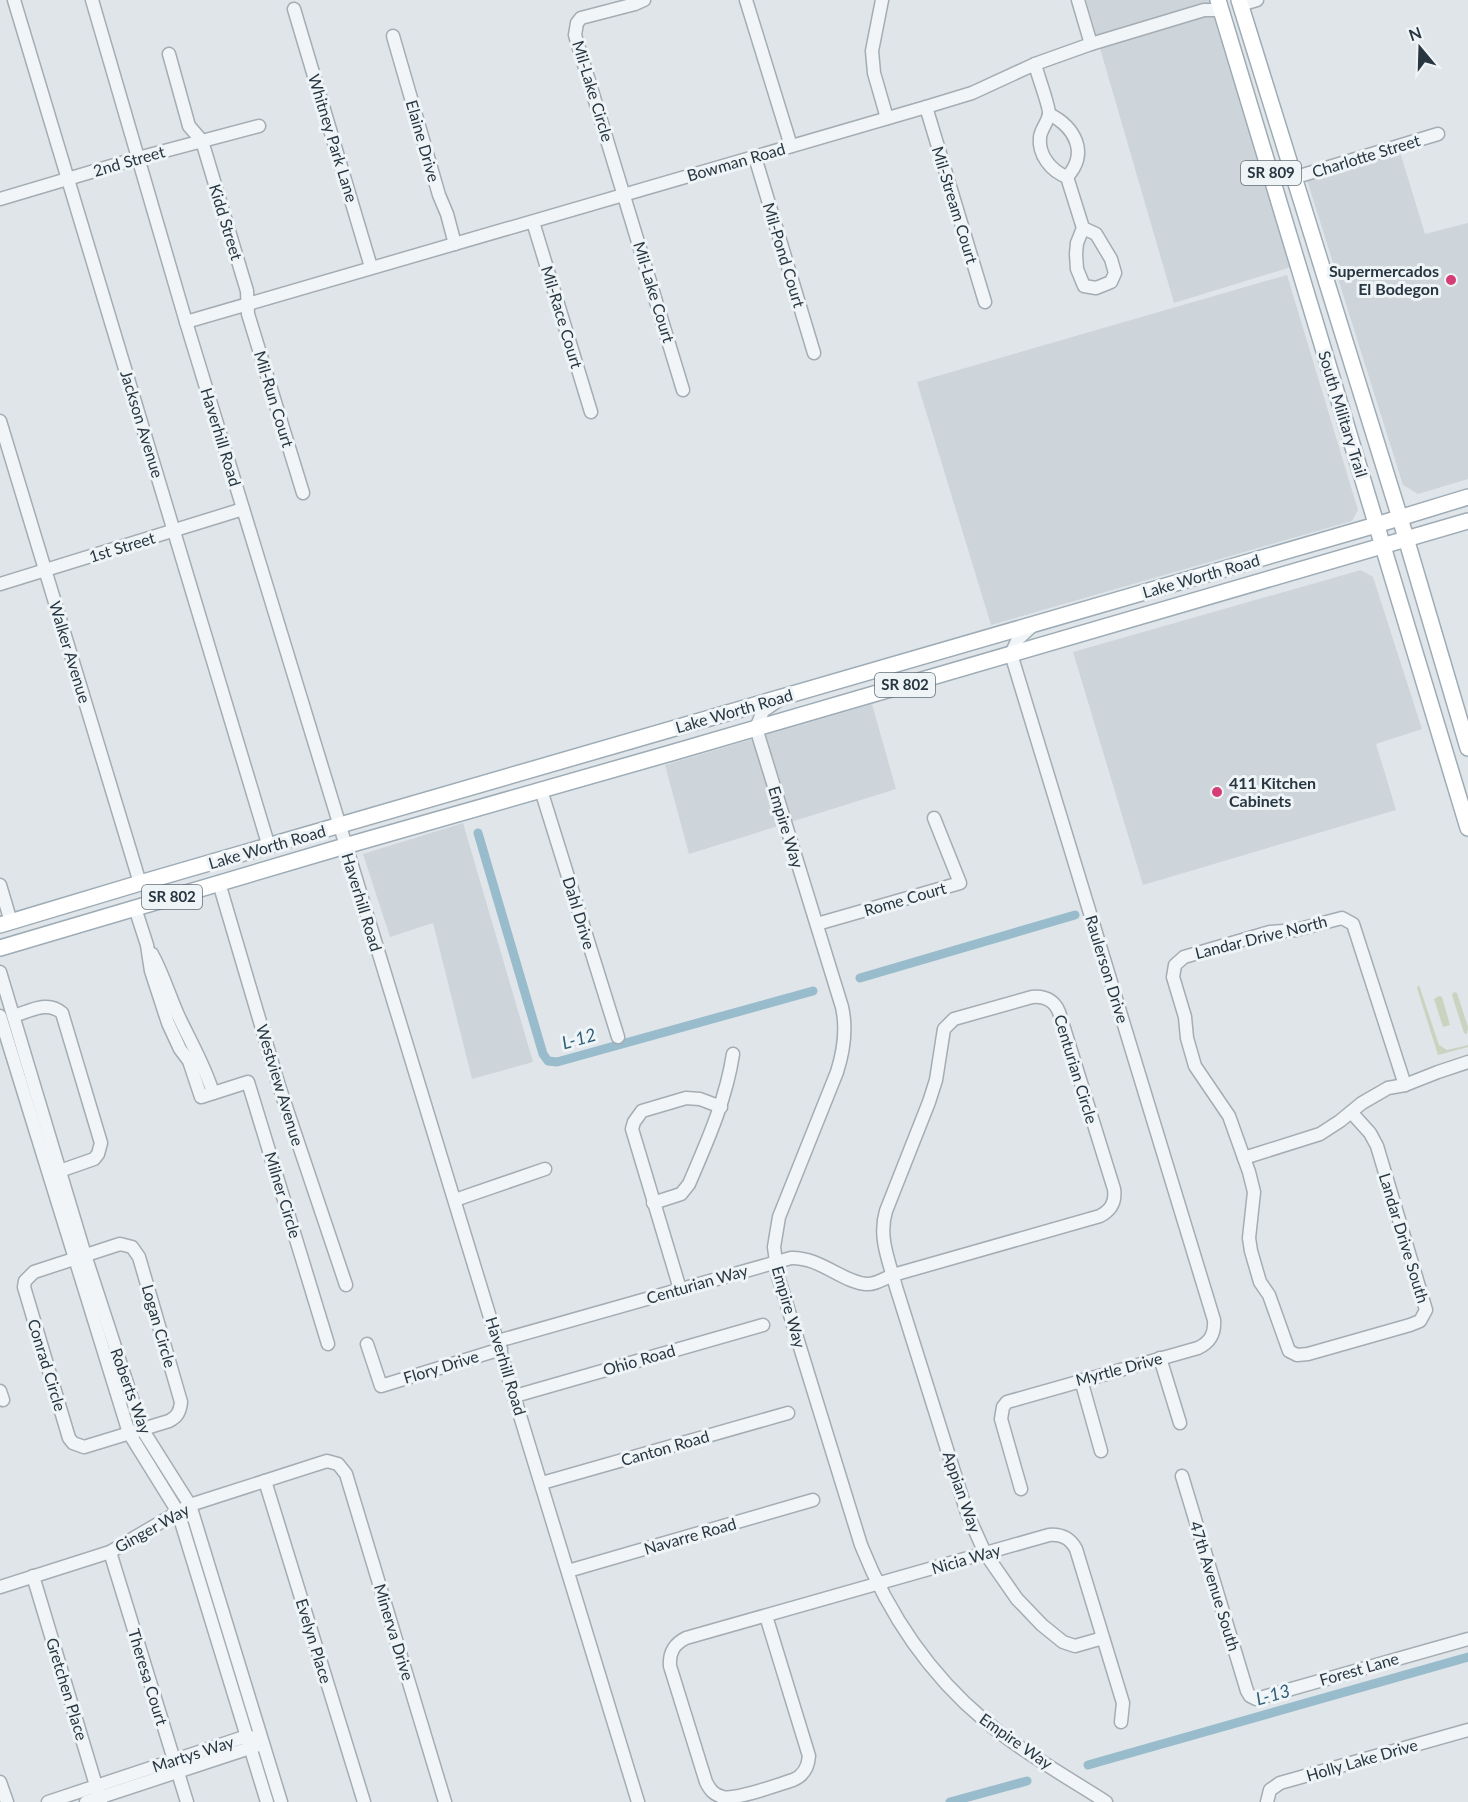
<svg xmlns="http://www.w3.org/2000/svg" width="1468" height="1802" font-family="Lato,sans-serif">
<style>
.built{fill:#cdd5db}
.green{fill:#c9d4c0}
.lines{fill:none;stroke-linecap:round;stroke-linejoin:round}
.canal{stroke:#98bccb;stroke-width:9}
.minor-casing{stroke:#a4adb3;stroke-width:15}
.major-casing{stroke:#9eacb6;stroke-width:18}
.minor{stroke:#f2f5f7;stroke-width:12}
.major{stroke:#fff;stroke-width:15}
.poi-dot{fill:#d53d75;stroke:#eff4f7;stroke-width:2}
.labels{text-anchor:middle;stroke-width:6;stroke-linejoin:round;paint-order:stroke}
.shield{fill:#eff4f7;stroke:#636f78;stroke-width:1.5}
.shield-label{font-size:15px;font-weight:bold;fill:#273641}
.street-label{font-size:16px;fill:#273641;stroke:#eff4f7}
.poi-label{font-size:16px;font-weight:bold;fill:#273641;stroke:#eff4f7;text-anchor:end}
.water-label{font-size:18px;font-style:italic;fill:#2f5f78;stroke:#eff4f7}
</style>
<rect width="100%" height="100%" fill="#dfe5e9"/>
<g class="built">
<path d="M1086,0H1210L1291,267L1174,303Z"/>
<path d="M1400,152L1425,234L1468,223V479L1418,494L1403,485L1307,180Z"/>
<path d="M1287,275L1358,510L1352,521L991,625L917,382Z"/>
<path d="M1361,570L1373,577L1422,729L1376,744L1396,810L1143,885L1073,652Z"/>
<path d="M872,704L896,789L689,854L665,765Z"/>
<path d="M463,823L533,1062L472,1079L433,923L390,937L363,854Z"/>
</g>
<g class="green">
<path d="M1419,985L1439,1045L1447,1050L1468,1045V1047L1438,1055L1417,988Z"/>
<path d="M1454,992L1457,993L1468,1027L1467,1034L1464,1033L1452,995Z"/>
<path d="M1439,996L1442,997L1450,1025L1443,1027L1434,999Z"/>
</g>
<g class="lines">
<g class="canal">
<path d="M478,833L543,1054L548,1061L557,1062L813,991"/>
<path d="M860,978L1075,915"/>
<path d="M1088,1765L1468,1657"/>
<path d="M950,1802L1027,1781"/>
</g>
<defs>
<g id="minor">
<path d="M14,0L269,847"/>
<path d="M92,0L186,322L638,1802"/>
<path d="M644,0L635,4L581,18L577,23L575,35L683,390"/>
<path d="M746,0L791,146"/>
<path d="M882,0L872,51L874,73L887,118"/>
<path d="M1078,0L1091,44"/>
<path d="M1240,5L1257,0"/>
<path d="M294,9L371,267"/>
<path d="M393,36L439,195L447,214L455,244"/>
<path d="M169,54L189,126L202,141L247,291L248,314L303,493"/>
<path d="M1035,64C1037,74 1050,107 1049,114C1048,122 1041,129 1040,137C1038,155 1051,171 1067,177"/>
<path d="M926,107L985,302"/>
<path d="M1049,114C1075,127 1089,153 1067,177"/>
<path d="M755,157L814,353"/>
<path d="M1067,177L1083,228L1077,243L1076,254L1077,269L1084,286L1096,288L1111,282L1115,273L1111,259L1096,234L1083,228"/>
<path d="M1293,178L1438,134"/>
<path d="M0,199L138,158L259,126"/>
<path d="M533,222L591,412"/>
<path d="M186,322L926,107L972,93L1035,64L1091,44L1204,10H1221"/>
<path d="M0,421L140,883"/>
<path d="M0,584L243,509"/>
<path d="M779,700L763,711L756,728L842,1007C847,1029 844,1050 837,1072L779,1217L774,1247L778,1276L861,1545C888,1613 927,1672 984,1720C1021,1751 1065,1776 1106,1802"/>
<path d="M541,790L618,1037"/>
<path d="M219,883L279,1086L346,1285"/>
<path d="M0,885L11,922"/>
<path d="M135,908L147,945L151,971L168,1023L180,1049L189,1061L201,1097L248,1082L328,1344"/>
<path d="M817,924L960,883L934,818"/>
<path d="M152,954C163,974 169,995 178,1015C190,1041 205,1066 213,1093"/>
<path d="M0,972L85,1255L142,1429L190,1505L281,1802"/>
<path d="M0,1016L129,1433L178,1512L267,1802"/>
<path d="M14,1016C30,1011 48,1000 62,1013L101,1143L98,1154L94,1159L54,1173"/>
<path d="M1351,1112L1370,1133L1377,1146L1426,1310L1420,1321L1410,1325L1308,1354L1297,1355L1289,1351L1269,1295L1260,1282L1251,1251L1249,1238L1254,1192L1249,1172L1229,1116L1195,1066L1187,1038L1185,1017L1173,977L1175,965L1184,957L1270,932L1296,930L1342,918L1353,924L1405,1085"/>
<path d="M1244,1158L1320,1134L1340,1121L1362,1103L1388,1088L1405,1085L1438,1072L1468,1062"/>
<path d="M455,1200L545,1169"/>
<path d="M653,1203L681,1194L689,1184C707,1142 726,1100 733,1054"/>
<path d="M120,1244L132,1247L139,1257L181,1402C180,1412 177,1417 169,1421L84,1447L73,1443L69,1438L24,1287L25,1281L34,1272Z"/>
<path d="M680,1289L632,1129L634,1122L642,1111L686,1098L700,1099L721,1107"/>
<path d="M498,1341L791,1258C820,1257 842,1282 866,1284C875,1285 885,1278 893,1275L1100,1216C1111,1210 1116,1202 1114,1189L1059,1012C1054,1000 1045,996 1032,997L954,1019L944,1029L936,1080L929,1102L886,1211C878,1237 889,1261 896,1287L967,1513L985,1553L1017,1599L1042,1625L1063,1642L1075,1646L1103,1638"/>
<path d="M367,1344L381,1386L501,1349"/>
<path d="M1160,1358L1180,1423"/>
<path d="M1081,1380L1101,1451"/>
<path d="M0,1391L3,1400"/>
<path d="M515,1396L763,1325"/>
<path d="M1182,1476L1247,1691L1250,1696L1256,1699L1468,1639"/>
<path d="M265,1481L364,1802"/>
<path d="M542,1483L788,1413"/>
<path d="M1021,1489L1001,1419L1003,1407L1007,1402L1198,1348C1211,1342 1215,1333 1214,1320L1011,654L1018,639L1032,626"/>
<path d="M110,1552L187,1802"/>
<path d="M568,1571L813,1500"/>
<path d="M33,1576L101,1802"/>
<path d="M0,1587L110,1552L190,1505L327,1461L338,1464L346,1474L445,1802"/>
<path d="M766,1616L809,1756C808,1768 803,1776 793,1780C777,1785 737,1800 723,1797C714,1795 710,1790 706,1782L670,1666C669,1652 674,1644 686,1638L1049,1535C1062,1534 1070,1538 1076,1549L1123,1703L1121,1722"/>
<path d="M0,1782L7,1802"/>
<path d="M48,1802L247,1736L254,1738"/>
<path d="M86,1802L256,1746"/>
<path d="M1267,1802L1270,1790L1280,1783L1468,1730"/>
</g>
<g id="major">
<path d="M1218,0L1468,828"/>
<path d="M1239,0L1400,518L1468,748"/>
<path d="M0,925L140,883L1376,525L1468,497"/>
<path d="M0,948L345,846L671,753L1468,521"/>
</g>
</defs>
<use href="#minor" class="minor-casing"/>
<use href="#major" class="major-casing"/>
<use href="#minor" class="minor"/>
<use href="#major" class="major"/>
</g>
<g class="poi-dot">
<circle cx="1451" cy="280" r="6"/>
<circle cx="1217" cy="792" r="6"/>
</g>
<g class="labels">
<g class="shield">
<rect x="1241" y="161" width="60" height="24" rx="4.5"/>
<rect x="875" y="673" width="60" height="24" rx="4.5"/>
<rect x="142" y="885" width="60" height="24" rx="4.5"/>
</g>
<g class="shield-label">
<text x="1271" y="178">SR 809</text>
<text x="905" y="690">SR 802</text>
<text x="172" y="902">SR 802</text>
</g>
<g class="street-label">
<text transform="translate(593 91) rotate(73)" y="6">Mil-Lake Circle</text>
<text transform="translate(333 138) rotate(73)" y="6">Whitney Park Lane</text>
<text transform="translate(423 141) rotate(74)" y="6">Elaine Drive</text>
<text transform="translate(1366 156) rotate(-17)" y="6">Charlotte Street</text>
<text transform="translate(129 161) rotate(-16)" y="6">2nd Street</text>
<text transform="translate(736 162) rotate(-16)" y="6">Bowman Road</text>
<text transform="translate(955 205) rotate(73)" y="6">Mil-Stream Court</text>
<text transform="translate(226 222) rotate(73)" y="6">Kidd Street</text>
<text transform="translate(784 255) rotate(73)" y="6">Mil-Pond Court</text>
<text transform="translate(654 292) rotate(73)" y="6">Mil-Lake Court</text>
<text transform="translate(562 317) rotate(73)" y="6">Mil-Race Court</text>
<text transform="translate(274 399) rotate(73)" y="6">Mil-Run Court</text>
<text transform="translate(1343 414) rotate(73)" y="6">South Military Trail</text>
<text transform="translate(142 424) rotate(73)" y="6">Jackson Avenue</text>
<text transform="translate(221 437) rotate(73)" y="6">Haverhill Road</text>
<text transform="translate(122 547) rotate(-17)" y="6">1st Street</text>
<text transform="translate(1201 576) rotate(-16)" y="6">Lake Worth Road</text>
<text transform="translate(70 652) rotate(73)" y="6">Walker Avenue</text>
<text transform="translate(734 711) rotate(-16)" y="6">Lake Worth Road</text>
<text transform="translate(786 827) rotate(73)" y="6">Empire Way</text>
<text transform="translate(267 847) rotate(-16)" y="6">Lake Worth Road</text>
<text transform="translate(905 899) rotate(-16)" y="6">Rome Court</text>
<text transform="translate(362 902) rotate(73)" y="6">Haverhill Road</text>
<text transform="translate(579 913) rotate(73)" y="6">Dahl Drive</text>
<text transform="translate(1261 937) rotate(-14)" y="6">Landar Drive North</text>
<text transform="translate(1107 969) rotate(73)" y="6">Raulerson Drive</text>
<text transform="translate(1076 1069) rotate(73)" y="6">Centurian Circle</text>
<text transform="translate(280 1085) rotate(73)" y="6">Westview Avenue</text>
<text transform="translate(283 1195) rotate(73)" y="6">Milner Circle</text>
<text transform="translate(1404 1238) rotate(73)" y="6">Landar Drive South</text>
<text transform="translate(697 1284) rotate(-16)" y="6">Centurian Way</text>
<text transform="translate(789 1307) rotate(74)" y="6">Empire Way</text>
<text transform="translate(159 1326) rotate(74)" y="6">Logan Circle</text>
<text transform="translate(639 1360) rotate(-16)" y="6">Ohio Road</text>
<text transform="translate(47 1365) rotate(73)" y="6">Conrad Circle</text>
<text transform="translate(506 1366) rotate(73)" y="6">Haverhill Road</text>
<text transform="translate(441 1367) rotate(-17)" y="6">Flory Drive</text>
<text transform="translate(1119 1369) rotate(-15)" y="6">Myrtle Drive</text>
<text transform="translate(131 1391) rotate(70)" y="6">Roberts Way</text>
<text transform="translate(665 1448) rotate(-16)" y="6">Canton Road</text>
<text transform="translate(962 1492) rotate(71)" y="6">Appian Way</text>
<text transform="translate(152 1528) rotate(-29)" y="6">Ginger Way</text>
<text transform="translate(690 1536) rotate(-16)" y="6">Navarre Road</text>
<text transform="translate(966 1559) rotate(-16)" y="6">Nicia Way</text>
<text transform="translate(1215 1586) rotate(73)" y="6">47th Avenue South</text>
<text transform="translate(394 1632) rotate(73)" y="6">Minerva Drive</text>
<text transform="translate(314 1641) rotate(73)" y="6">Evelyn Place</text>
<text transform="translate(1359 1669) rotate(-16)" y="6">Forest Lane</text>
<text transform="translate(148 1677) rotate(73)" y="6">Theresa Court</text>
<text transform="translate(67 1689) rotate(73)" y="6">Gretchen Place</text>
<text transform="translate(1016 1741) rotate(35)" y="6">Empire Way</text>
<text transform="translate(193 1754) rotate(-18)" y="6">Martys Way</text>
<text transform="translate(1362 1760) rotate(-16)" y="6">Holly Lake Drive</text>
</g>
<g class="poi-label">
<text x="1439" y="277">Supermercados<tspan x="1439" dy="18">El Bodegon</tspan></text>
<text x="1229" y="789" text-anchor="start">411 Kitchen<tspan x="1229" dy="18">Cabinets</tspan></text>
</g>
<g class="water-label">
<text transform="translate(579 1039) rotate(-16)" y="6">L-12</text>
<text transform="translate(1273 1695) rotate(-16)" y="6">L-13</text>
</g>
</g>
<g transform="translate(1420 48) rotate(341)" stroke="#eff4f7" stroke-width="4.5" paint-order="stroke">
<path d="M0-4.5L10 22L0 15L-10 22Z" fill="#273641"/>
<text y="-9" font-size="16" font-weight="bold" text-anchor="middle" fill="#273641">N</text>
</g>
</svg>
